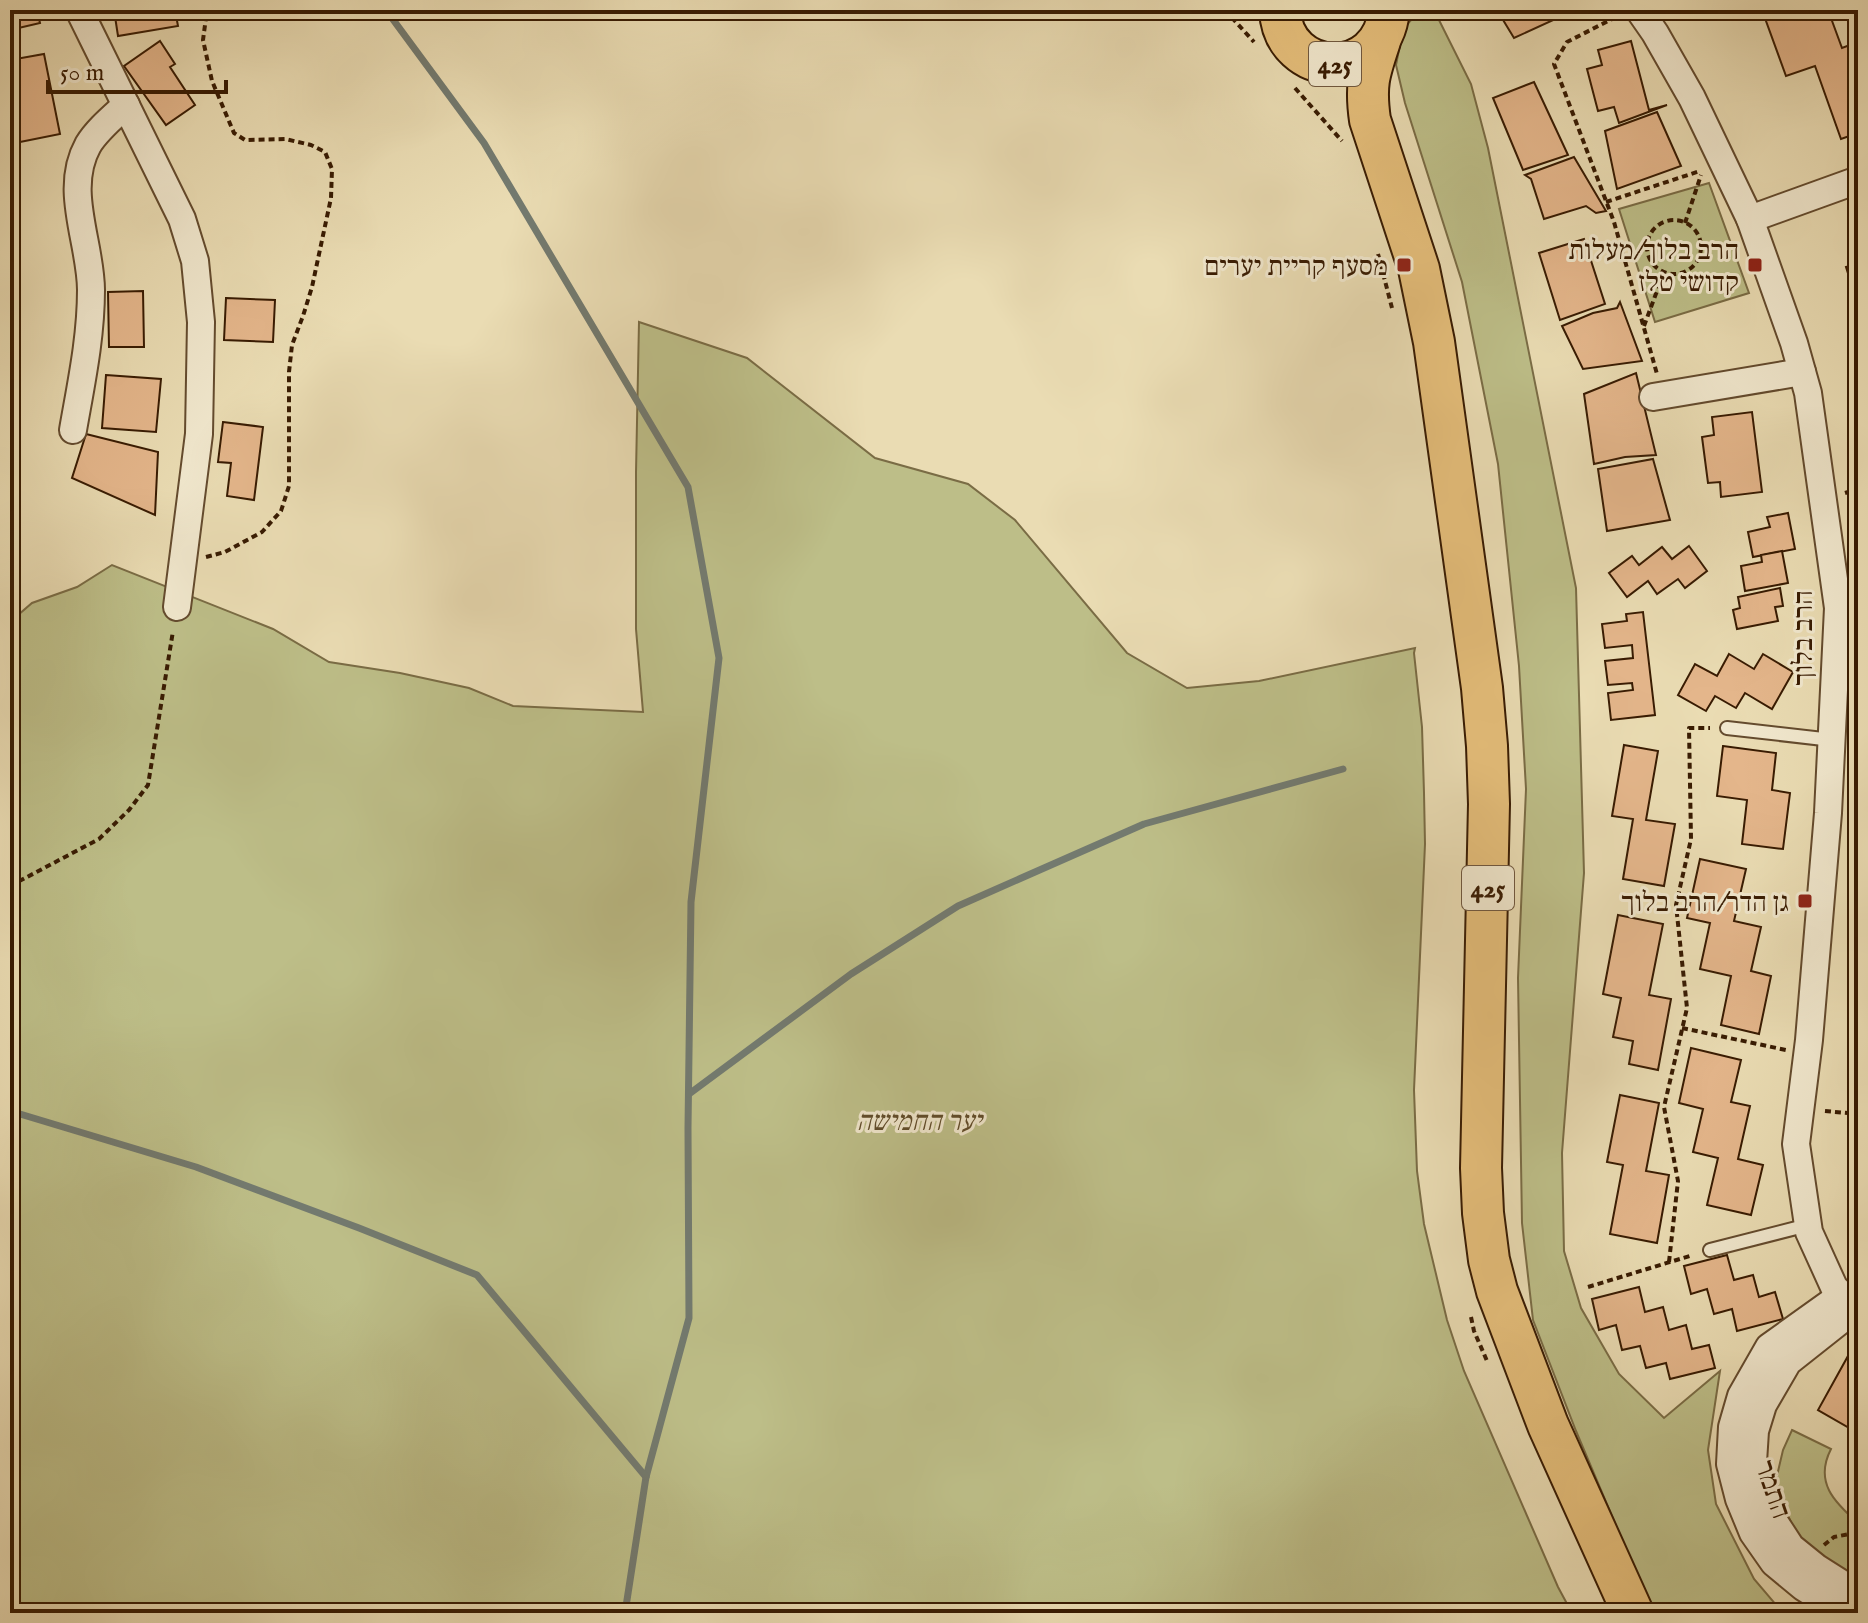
<svg xmlns="http://www.w3.org/2000/svg" width="1868" height="1623" font-family="'IM FELL English','Frank Ruhl Libre',serif">
<style>
.green{fill:#bdbe88;stroke:#7a6c45;stroke-width:2}
.lines{fill:none;stroke-linecap:round;stroke-linejoin:round}
.stream{stroke:#737a6f;stroke-width:7}
.building{fill:#e4b68b;stroke:#381b02;stroke-width:2}
.lane-casing{stroke:#644b2e;stroke-width:16}
.street-casing{stroke:#644b2e;stroke-width:30}
.primary-casing{stroke:#381b02;stroke-width:44}
.path{stroke:#381b02;stroke-width:4;stroke-dasharray:6 4;stroke-linecap:butt}
.lane{stroke:#f1e8ce;stroke-width:12}
.street{stroke:#f1e8ce;stroke-width:26}
.primary{stroke:#e5be7a;stroke-width:40}
.poi-dot{fill:#8f2418;stroke:#f1e8ce;stroke-width:3}
.labels{text-anchor:middle;stroke-width:6;stroke-linejoin:round;paint-order:stroke}
.shield{fill:#f1e8ce;stroke:#70583f;stroke-width:2}
.shield-label{font-size:26px;font-weight:bold;fill:#381b02}
.poi-label{font-size:28px;fill:#381b02;stroke:#f1e8ce;text-anchor:end}
.street-label{font-size:28px;fill:#381b02;stroke:#f1e8ce}
.park-label{font-size:28px;font-style:italic;fill:#604c2a;stroke:#f1e8ce}
</style>
<rect width="100%" height="100%" fill="#eadcb3"/>
<filter id="stains"><feTurbulence type="fractalNoise" baseFrequency=".0025" numOctaves="4"/><feColorMatrix values="0 0 0 0 .2 0 0 0 0 .09 0 0 0 0 .02 0 0 0 .5 -.17"/></filter>
<radialGradient id="worn" r=".72"><stop offset=".6" stop-color="#630" stop-opacity="0"/><stop offset="1" stop-color="#630" stop-opacity=".3"/></radialGradient>
<g class="green">
<path d="M1420,10H1434L1471,84L1488,148L1576,588L1584,873L1562,1153L1564,1251L1581,1308L1619,1374L1664,1418L1720,1371L1708,1450L1716,1504L1754,1579L1783,1613H1653L1576,1431L1533,1320L1522,1223L1518,978L1526,789L1519,666L1498,464L1462,282L1405,103L1396,65L1403,29Z"/>
<path d="M1709,183L1749,293L1655,322L1619,209Z"/>
<path d="M639,322L747,358L875,458L968,484L1015,520L1127,653L1187,688L1259,681L1415,648L1414,653L1422,727L1424,793L1425,844L1414,1090L1417,1171L1424,1224L1447,1320L1464,1371L1558,1587L1572,1613H10V622L32,603L77,587L112,565L273,629L329,662L400,673L469,688L513,706L643,712L636,629V472Z"/>
<path d="M1792,1430L1831,1449C1814,1482 1834,1502 1858,1523V1579L1824,1560L1798,1539L1784,1506L1776,1480L1783,1450Z"/>
</g>
<g class="lines">
<g class="stream">
<path d="M386,10L484,143L688,487L719,658L691,902L688,1128L689,1318L646,1477L625,1613"/>
<path d="M689,1094L851,974L958,906L1144,824L1343,769"/>
<path d="M10,1111L196,1167L359,1228L477,1275L646,1477"/>
</g>
</g>
<g class="building">
<path d="M10,10H37L40,23L10,30Z"/>
<path d="M114,10H175L178,26L118,36Z"/>
<path d="M1497,10H1571L1573,11L1514,38Z"/>
<path d="M1762,10H1828L1842,48L1858,42V133L1841,139L1815,66L1786,76Z"/>
<path d="M160,41L175,64L170,67L195,105L166,125L124,66Z"/>
<path d="M1631,41L1649,110L1667,105L1619,123L1614,107L1598,111L1587,69L1602,65L1598,50Z"/>
<path d="M44,54L60,134L10,144V60Z"/>
<path d="M1534,82L1568,155L1523,170L1493,98Z"/>
<path d="M1657,112L1681,166L1617,189L1605,131Z"/>
<path d="M1574,157L1606,211L1596,213L1586,206L1544,219L1531,179L1525,175Z"/>
<path d="M1584,239L1605,304L1560,320L1539,253Z"/>
<path d="M1858,264V305L1846,267Z"/>
<path d="M143,291L144,347H109L108,292Z"/>
<path d="M226,298L275,300L273,342L224,340Z"/>
<path d="M1620,302L1642,361L1583,369L1562,326L1593,313L1617,308Z"/>
<path d="M1636,373L1656,455L1625,457L1594,464L1584,394Z"/>
<path d="M106,375L161,379L156,432L102,428Z"/>
<path d="M1752,412L1762,492L1721,497L1720,482L1708,483L1702,437L1714,435L1712,417Z"/>
<path d="M223,422L263,427L254,500L227,496L231,463L218,462Z"/>
<path d="M86,434L158,452L155,515L72,478Z"/>
<path d="M1653,459L1670,520L1607,531L1598,469Z"/>
<path d="M1788,513L1795,549L1753,557L1748,532L1770,527L1767,517Z"/>
<path d="M1689,546L1707,571L1685,588L1678,579L1657,594L1648,581L1627,597L1609,573L1632,556L1639,565L1662,547L1672,559Z"/>
<path d="M1782,551L1788,583L1745,591L1741,566L1762,562L1761,555Z"/>
<path d="M1780,588L1783,606L1775,607L1778,621L1737,629L1733,610L1740,608L1738,597Z"/>
<path d="M1643,612L1655,715L1611,720L1608,693L1633,690L1632,683L1608,685L1605,661L1633,658L1632,645L1605,648L1602,624L1627,621L1626,614Z"/>
<path d="M1729,654L1754,669L1763,654L1793,672L1772,709L1745,693L1736,708L1715,696L1706,711L1678,695L1695,664L1717,676Z"/>
<path d="M1624,745L1658,751L1646,820L1675,824L1664,886L1623,879L1633,819L1612,816Z"/>
<path d="M1723,746L1776,753L1772,790L1790,793L1783,849L1742,844L1747,800L1717,796Z"/>
<path d="M1700,859L1746,869L1734,921L1761,927L1751,971L1771,976L1759,1034L1721,1025L1731,976L1700,969L1710,923L1687,918Z"/>
<path d="M1618,915L1663,924L1649,995L1671,999L1658,1070L1629,1064L1633,1041L1613,1037L1621,998L1603,994Z"/>
<path d="M1691,1048L1741,1060L1731,1102L1750,1106L1738,1159L1763,1165L1751,1215L1707,1205L1718,1158L1693,1152L1703,1109L1679,1103Z"/>
<path d="M1620,1095L1659,1103L1646,1171L1669,1175L1657,1243L1610,1234L1623,1165L1607,1162Z"/>
<path d="M1727,1255L1734,1280L1753,1275L1759,1297L1775,1292L1783,1319L1737,1331L1732,1309L1714,1314L1707,1289L1691,1294L1684,1266Z"/>
<path d="M1639,1287L1645,1312L1663,1307L1669,1330L1686,1325L1692,1349L1709,1345L1715,1368L1670,1379L1666,1363L1646,1368L1640,1346L1622,1350L1616,1325L1599,1330L1592,1299Z"/>
<path d="M1848,1356L1858,1362V1433L1818,1410Z"/>
</g>
<g class="lines">
<defs>
<g id="lane">
<path d="M1727,728L1832,740"/>
<path d="M1710,1250L1808,1225"/>
</g>
<g id="street">
<path d="M79,10L182,219L195,261L201,322L199,434L177,607"/>
<path d="M1639,10L1655,33L1692,98L1750,219L1794,343L1808,393L1838,608L1828,813L1809,1040L1796,1144L1809,1232L1834,1287L1858,1312"/>
<path d="M1750,219L1858,180"/>
<path d="M1653,397L1802,372"/>
<path d="M73,430C81,384 91,338 91,290C91,243 63,190 88,145C97,130 113,117 126,105"/>
<path d="M1843,1294L1769,1347L1741,1396L1732,1427L1730,1464L1739,1499L1753,1533L1774,1563L1803,1587L1844,1613"/>
<path d="M1855,1309L1788,1362L1763,1405L1755,1431L1753,1462L1761,1491L1774,1521L1791,1547L1817,1568L1858,1594"/>
</g>
<g id="primary">
<path d="M1280,10C1283,79 1382,84 1389,10"/>
<path d="M1380,41C1369,74 1365,85 1370,120L1419,269L1434,342L1482,688L1487,746L1489,804L1481,1168L1483,1213L1489,1260L1497,1291L1548,1425L1633,1613"/>
</g>
</defs>
<use href="#lane" class="lane-casing"/>
<use href="#street" class="street-casing"/>
<use href="#primary" class="primary-casing"/>
<g class="path">
<path d="M1225,10L1254,42"/>
<path d="M1616,17L1567,42L1554,64L1614,222L1657,374"/>
<path d="M1295,88L1342,141"/>
<path d="M1606,202L1700,171"/>
<circle cx="1674" cy="247" r="27"/>
<path d="M1685,223L1701,175"/>
<path d="M1378,254L1392,308"/>
<path d="M1644,326L1664,272"/>
<path d="M1845,493L1858,489"/>
<path d="M206,557L225,552L262,532L281,511L289,486V372L292,345L303,316L312,287L331,198L332,169L325,152L311,145L285,139L245,140L234,133L212,81L203,40L207,10"/>
<path d="M10,886L99,839L129,810L148,785L173,631"/>
<path d="M1682,1028L1786,1050"/>
<path d="M1825,1111L1858,1114"/>
<path d="M1669,1262L1678,1181L1664,1107L1687,1008L1676,905L1691,839L1689,728H1710"/>
<path d="M1588,1287L1693,1255"/>
<path d="M1471,1317L1474,1331L1487,1361"/>
<path d="M1824,1545L1834,1537L1855,1533L1858,1534"/>
</g>
<use href="#lane" class="lane"/>
<use href="#street" class="street"/>
<use href="#primary" class="primary"/>
</g>
<g class="poi-dot">
<rect x="1396" y="257" width="16" height="16" rx="4"/>
<rect x="1747" y="257" width="16" height="16" rx="4"/>
<rect x="1797" y="893" width="16" height="16" rx="4"/>
</g>
<g class="labels">
<g class="shield">
<rect x="1309" y="42" width="52" height="44" rx="6"/>
<rect x="1462" y="866" width="52" height="44" rx="6"/>
</g>
<g class="shield-label">
<text x="1335" y="73">425</text>
<text x="1488" y="897">425</text>
</g>
<g class="poi-label">
<text x="1739" y="259">הרב בלוך/מעלות<tspan x="1739" dy="32">קדושי טלז</tspan></text>
<text x="1388" y="275">מסעף קריית יערים</text>
<text x="1789" y="911">גן הדר/הרב בלוך</text>
</g>
<g class="street-label">
<text transform="translate(1802 638) rotate(-90)" y="10">הרב בלוך</text>
<text transform="translate(1774 1489) rotate(71)" y="10">התמר</text>
</g>
<g class="park-label">
<text x="919" y="1130">יער החמישה</text>
</g>
</g>
<rect width="1868" height="1623" fill="none" stroke="#eadcb3" stroke-width="40"/>
<rect x="12" y="12" width="1844" height="1599" fill="none" stroke="#381b02" stroke-width="4"/>
<rect x="20" y="20" width="1828" height="1583" fill="none" stroke="#381b02" stroke-width="2"/>
<path d="M48 80v12h178v-12" fill="none" stroke="#381b02" stroke-width="4"/>
<text x="60" y="80" font-size="24" fill="#381b02" stroke="#f1e8ce" stroke-width="6" paint-order="stroke">50 m</text>
<rect width="100%" height="100%" filter="url(#stains)"/>
<rect width="100%" height="100%" fill="url(#worn)"/>
</svg>
